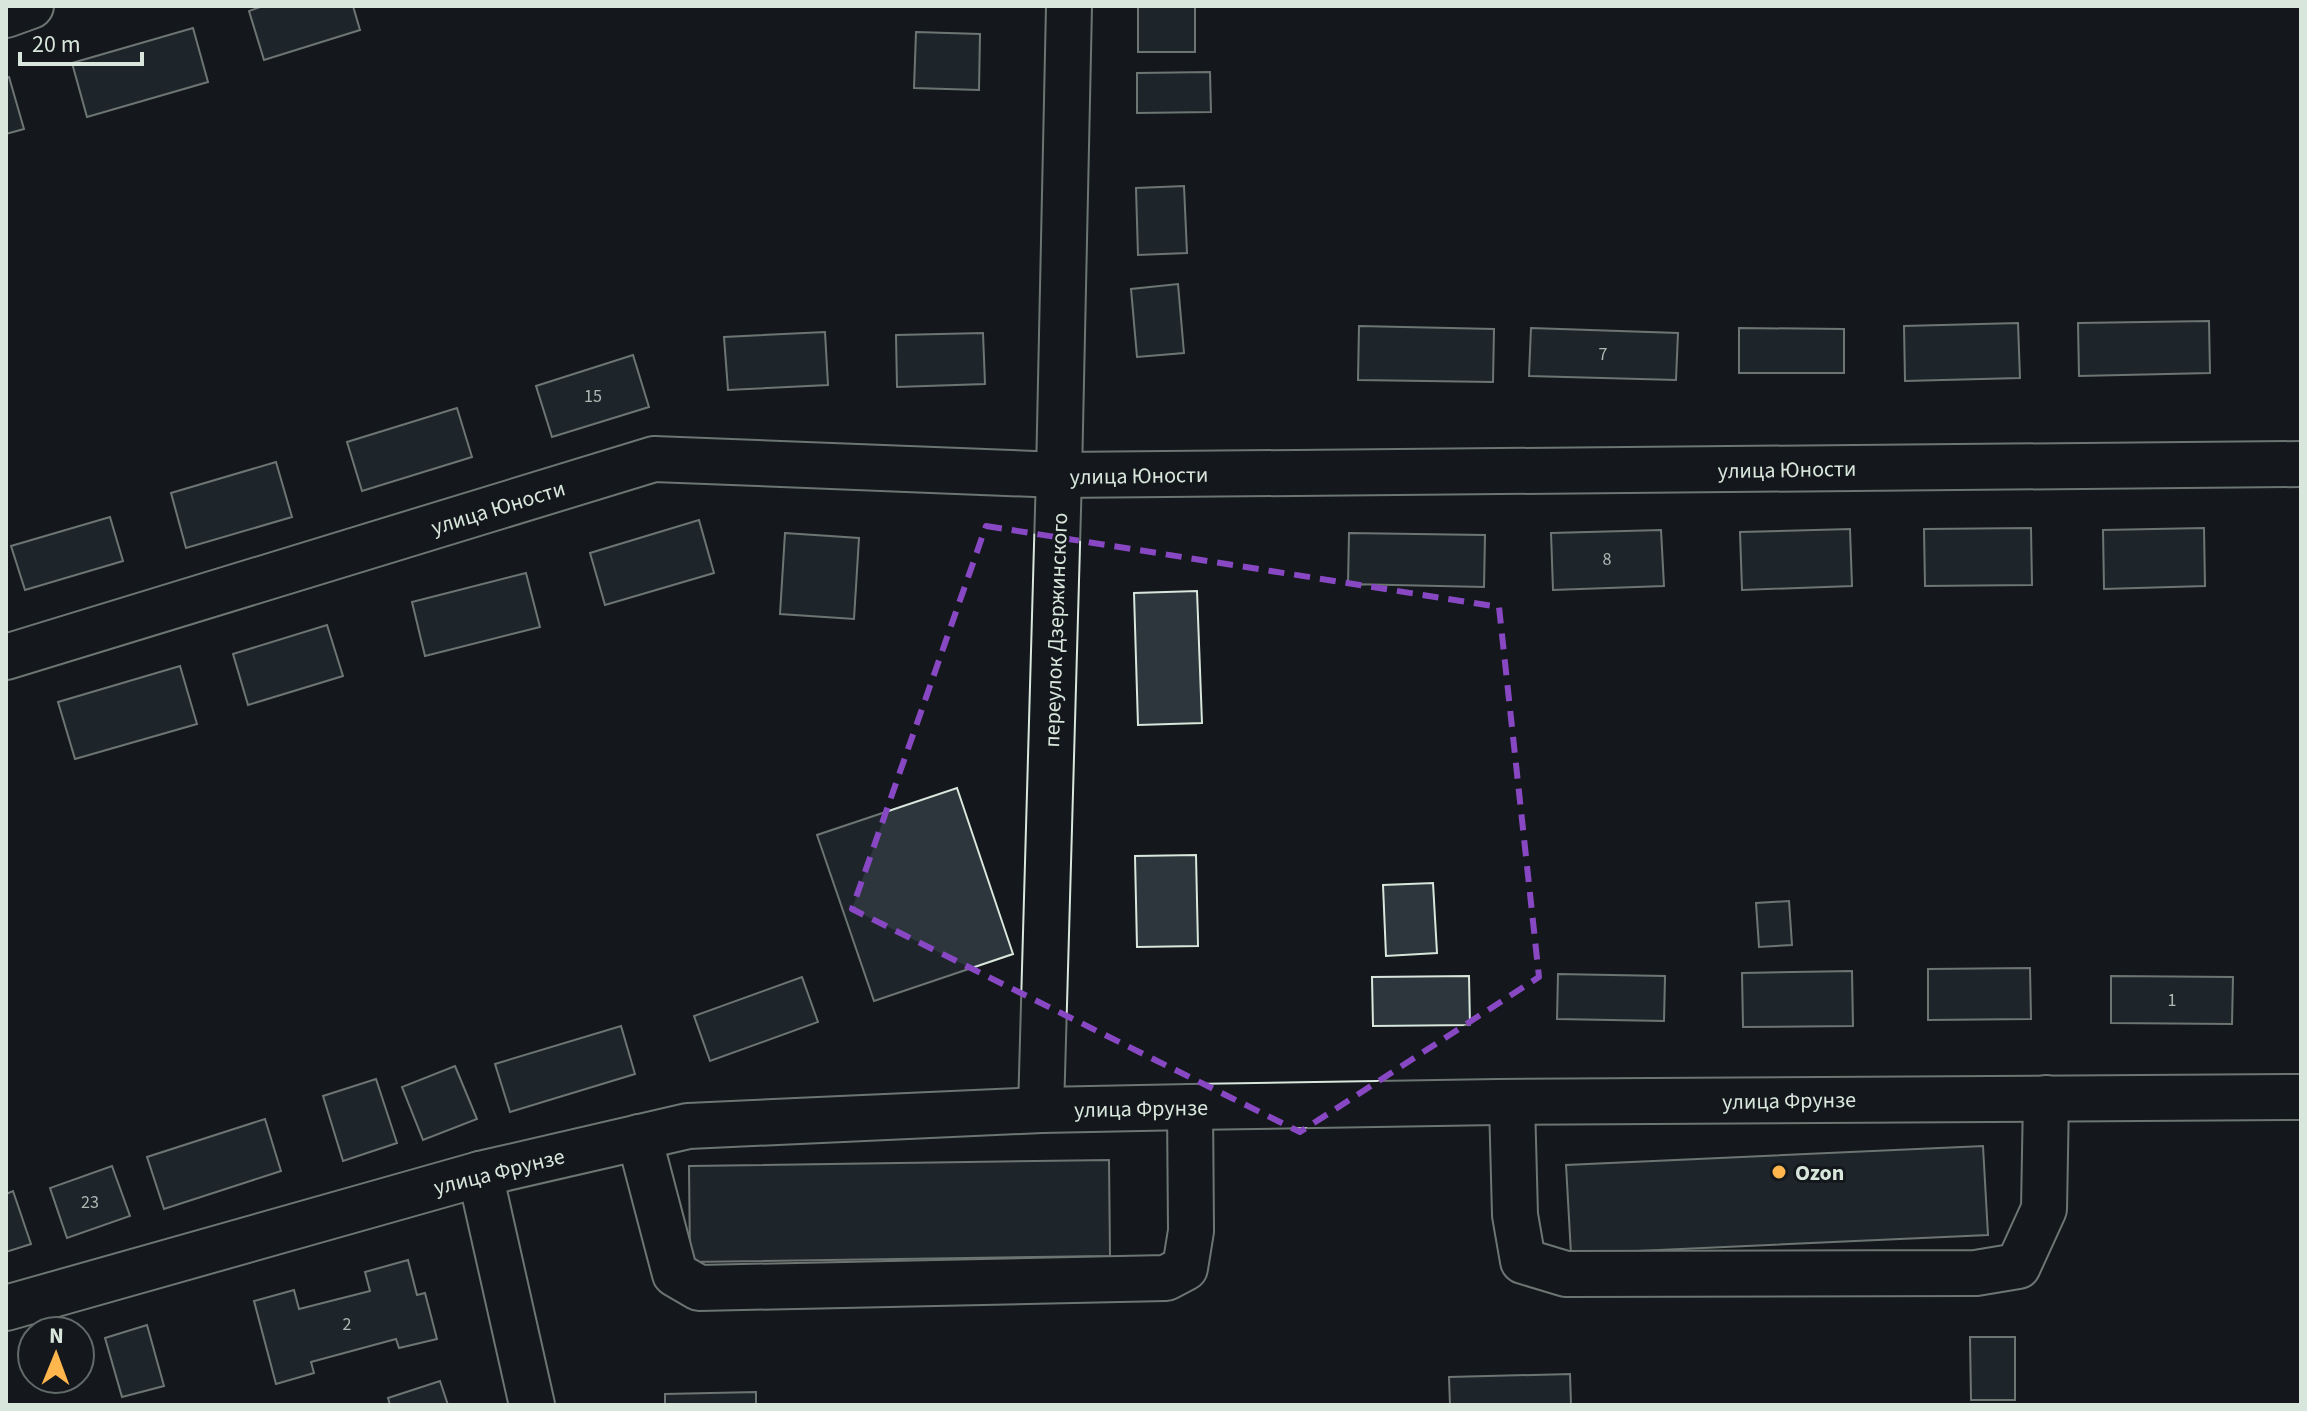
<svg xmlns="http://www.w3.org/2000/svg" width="2307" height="1411" font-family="'Source Sans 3',sans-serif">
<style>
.building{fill:#2c363c;stroke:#d8e6dc;stroke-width:2}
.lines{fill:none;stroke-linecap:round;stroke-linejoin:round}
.minor-casing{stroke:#d8e6dc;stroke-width:48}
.minor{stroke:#14181c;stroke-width:44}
.marked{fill:none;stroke:#8948c3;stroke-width:6;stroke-dasharray:16 10;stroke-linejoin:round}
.poi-dot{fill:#ffb74d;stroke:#14181c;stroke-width:3}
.labels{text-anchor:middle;stroke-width:6;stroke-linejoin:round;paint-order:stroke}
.number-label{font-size:18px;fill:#adbab4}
.street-label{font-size:22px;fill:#d8e6dc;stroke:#14181c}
.poi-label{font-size:22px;font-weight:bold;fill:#d8e6dc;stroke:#14181c;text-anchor:start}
</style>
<rect width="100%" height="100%" fill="#14181c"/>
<g class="building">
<path d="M263,6H353L360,30L264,60L249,11Z"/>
<rect x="1138" y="6" width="57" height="46"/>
<path d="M193,28L208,82L87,117L72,63Z"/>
<path d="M916,32L980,34L979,90L914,88Z"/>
<path d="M1210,72L1211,112L1137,113V73Z"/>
<path d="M9,77L24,129L6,134V78Z"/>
<path d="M1184,186L1187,253L1138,255L1136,188Z"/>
<path d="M1178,284L1184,353L1137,357L1131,289Z"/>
<path d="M2209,321L2210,373L2079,376L2078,323Z"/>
<path d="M2018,323L2020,378L1905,381L1904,326Z"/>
<path d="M1359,326L1494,329L1493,382L1358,380Z"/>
<path d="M1531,328L1678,333L1676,380L1529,376Z"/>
<path d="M1739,328L1844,329V373H1739Z"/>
<path d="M825,332L828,385L728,390L724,337Z"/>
<path d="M983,333L985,384L897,387L896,335Z"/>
<path d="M633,355L649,407L552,437L536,386Z"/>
<path d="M457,408L472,457L362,491L347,442Z"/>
<path d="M276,462L292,517L186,548L171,493Z"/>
<path d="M110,517L123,561L25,590L11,546Z"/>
<path d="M699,520L714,573L605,605L590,553Z"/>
<path d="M2031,528L2032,585L1925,586L1924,529Z"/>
<path d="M2204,528L2205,586L2104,589L2103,530Z"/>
<path d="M1850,529L1852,586L1742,590L1740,532Z"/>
<path d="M1661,530L1664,586L1553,590L1551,533Z"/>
<path d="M785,533L859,538L854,619L780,614Z"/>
<path d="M1349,533L1485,535L1484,587L1348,584Z"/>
<path d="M526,573L540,627L425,656L412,602Z"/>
<path d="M1197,591L1202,723L1138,725L1134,593Z"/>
<path d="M327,625L343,676L248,705L233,654Z"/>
<path d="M180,666L197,724L75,759L58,702Z"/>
<path d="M957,788L1013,954L874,1001L817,835Z"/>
<path d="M1196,855L1198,946L1137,947L1135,856Z"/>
<path d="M1433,883L1437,953L1386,956L1383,885Z"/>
<path d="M1789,901L1792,945L1759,947L1756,903Z"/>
<path d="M2030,968L2031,1019L1928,1020V969Z"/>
<path d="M1852,971L1853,1026L1743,1027L1742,973Z"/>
<path d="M1558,974L1665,976L1664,1021L1557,1019Z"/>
<path d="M1469,976L1470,1025L1373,1026L1372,977Z"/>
<path d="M2111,976L2233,977L2232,1024L2111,1023Z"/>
<path d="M802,977L818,1022L710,1061L694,1016Z"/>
<path d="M621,1026L635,1074L510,1112L495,1064Z"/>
<path d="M455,1066L477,1119L423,1140L402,1087Z"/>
<path d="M376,1079L397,1143L343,1161L323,1096Z"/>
<path d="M265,1119L281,1171L164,1209L147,1157Z"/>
<path d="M1983,1146L1988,1235L1571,1254L1566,1165Z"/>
<path d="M1109,1160L1110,1256L690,1262L689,1166Z"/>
<path d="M112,1166L130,1216L67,1238L50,1188Z"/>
<path d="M13,1191L31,1244L6,1252V1194Z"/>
<path d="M408,1260L417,1295L425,1293L437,1339L399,1348L396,1339L311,1362L314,1373L276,1384L254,1301L294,1290L299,1309L370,1291L365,1272Z"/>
<path d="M147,1325L164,1386L122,1397L105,1338Z"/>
<path d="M1970,1337H2015V1400H1971Z"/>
<path d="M1570,1374L1571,1405H1450L1449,1377Z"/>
<path d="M440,1381L448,1405H390L388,1398Z"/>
<path d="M756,1392V1405H665V1394Z"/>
</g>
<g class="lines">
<defs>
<g id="minor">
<path d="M6,15L31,6"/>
<path d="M6,657L654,459L1059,475L2301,464"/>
<path d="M1512,1103L1515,1215L1523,1261L1566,1274L1976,1273L2018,1266L2044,1209L2046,1098"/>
<path d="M1041,1110L1059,475L1069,6"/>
<path d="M639,1137L675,1274L699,1288L1166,1278L1185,1268L1191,1231L1190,1107"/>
<path d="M480,1174L532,1405"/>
<path d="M6,1308L480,1174L688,1126L1041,1110L1190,1107L1498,1102L2301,1097"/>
</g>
</defs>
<use href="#minor" class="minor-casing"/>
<use href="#minor" class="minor"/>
</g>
<path d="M0 0H2307V1411H0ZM986,526L1499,607L1539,977L1300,1132L852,909Z" fill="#14181c" fill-opacity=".55" fill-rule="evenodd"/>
<path class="marked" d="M986,526L1499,607L1539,977L1300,1132L852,909Z"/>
<circle class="poi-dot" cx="1779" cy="1172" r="8"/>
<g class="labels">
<g class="number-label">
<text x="1603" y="360">7</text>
<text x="593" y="402">15</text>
<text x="1607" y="565">8</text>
<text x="2172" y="1006">1</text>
<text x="90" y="1208">23</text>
<text x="347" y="1330">2</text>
</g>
<g class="street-label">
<text transform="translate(1787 469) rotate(-1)" y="8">улица Юности</text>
<text transform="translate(1139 475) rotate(-1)" y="8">улица Юности</text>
<text transform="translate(498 507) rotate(-17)" y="8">улица Юности</text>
<text transform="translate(1055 630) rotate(-88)" y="8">переулок Дзержинского</text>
<text transform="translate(1789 1100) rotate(-1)" y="8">улица Фрунзе</text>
<text transform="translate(1141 1108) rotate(-1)" y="8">улица Фрунзе</text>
<text transform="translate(499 1171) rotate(-14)" y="8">улица Фрунзе</text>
</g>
<g class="poi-label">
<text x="1795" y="1180">Ozon</text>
</g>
</g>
<rect width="2307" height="1411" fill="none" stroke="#d8e6dc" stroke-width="16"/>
<g transform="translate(56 1355) rotate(1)"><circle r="38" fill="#14181c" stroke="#626a69" stroke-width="2"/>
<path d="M0-6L14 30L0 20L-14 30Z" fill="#ffb74d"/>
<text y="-12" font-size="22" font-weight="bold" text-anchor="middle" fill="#d8e6dc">N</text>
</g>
<path d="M20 52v12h122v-12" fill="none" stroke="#d8e6dc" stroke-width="4"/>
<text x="32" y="52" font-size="24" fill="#d8e6dc" stroke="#14181c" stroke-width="6" paint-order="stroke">20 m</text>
</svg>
